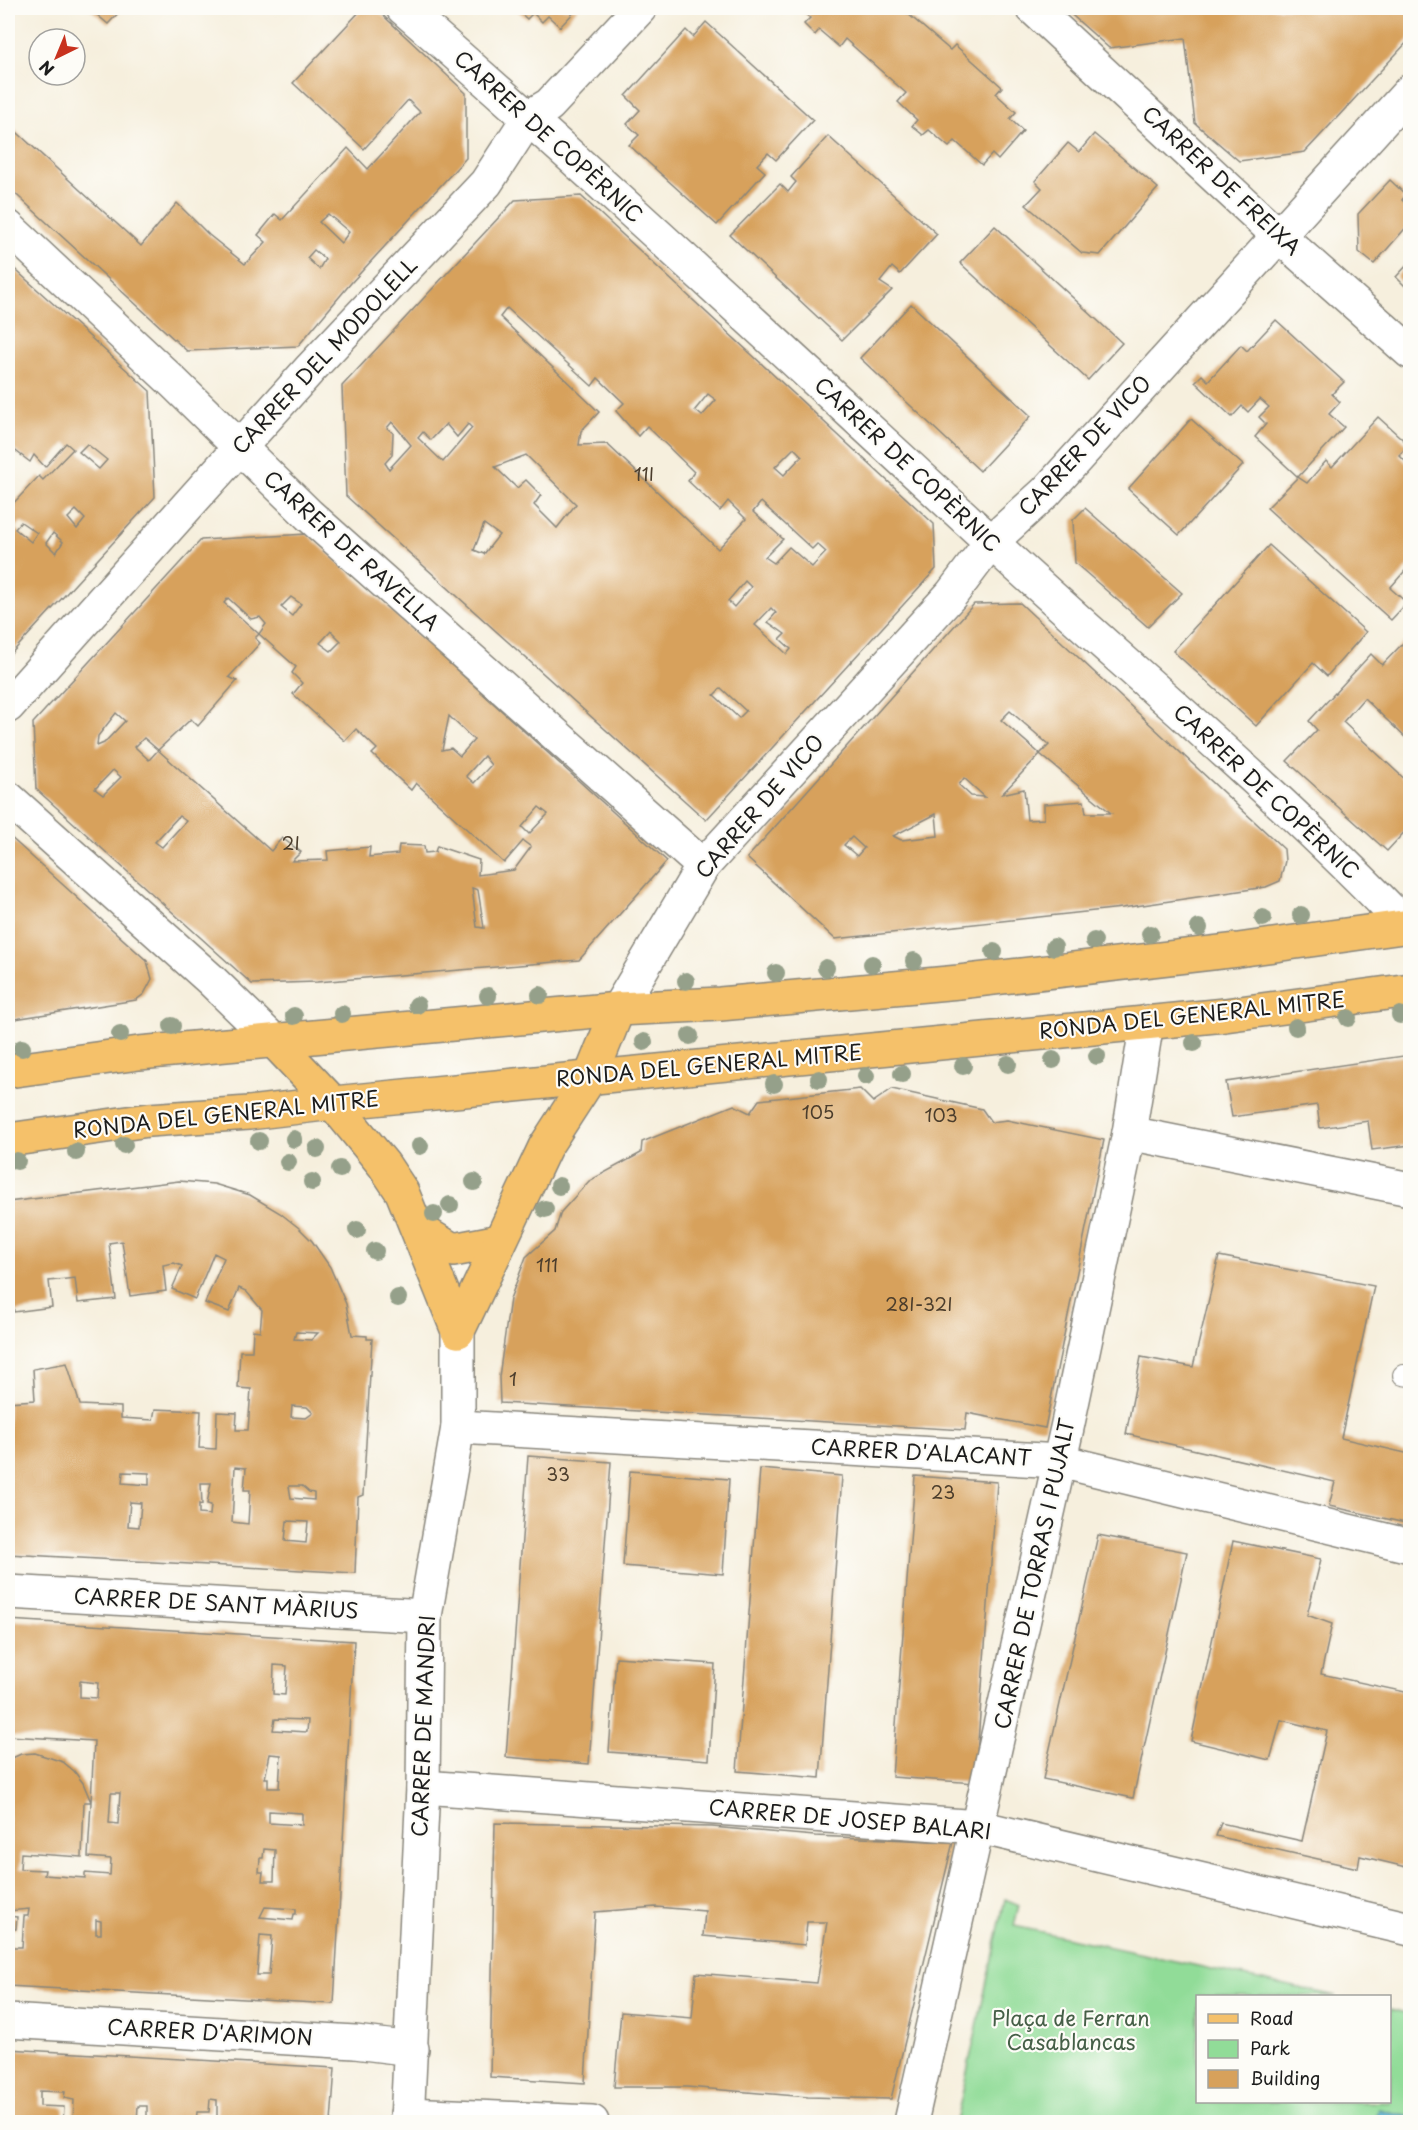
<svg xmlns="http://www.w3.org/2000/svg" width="1418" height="2130" font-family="'Playpen Sans',sans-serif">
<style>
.green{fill:#91dc98;stroke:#567c5a;stroke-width:1.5}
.water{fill:#51b0d0;stroke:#366676;stroke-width:1.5}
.building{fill:#d7a15b;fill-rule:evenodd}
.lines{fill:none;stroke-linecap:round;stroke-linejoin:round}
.service-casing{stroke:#89867c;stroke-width:22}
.minor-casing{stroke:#89867c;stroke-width:36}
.tertiary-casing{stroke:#89867c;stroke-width:36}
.primary-casing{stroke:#89867c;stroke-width:36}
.service{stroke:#fff;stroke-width:20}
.minor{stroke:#fff;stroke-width:33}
.tertiary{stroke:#fff;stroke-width:33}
.primary{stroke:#f5c16b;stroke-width:33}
.tree{fill:#95a08a}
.labels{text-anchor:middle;stroke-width:4.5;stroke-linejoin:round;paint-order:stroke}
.number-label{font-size:18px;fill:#4b3d2c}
.street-label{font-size:21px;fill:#1c1c1c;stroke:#fdfcf7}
.park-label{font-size:21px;fill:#455f47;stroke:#fdfcf7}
</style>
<rect width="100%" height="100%" fill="#fdfcf7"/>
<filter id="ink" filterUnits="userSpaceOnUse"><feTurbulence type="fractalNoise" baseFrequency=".0167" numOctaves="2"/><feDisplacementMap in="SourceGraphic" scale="12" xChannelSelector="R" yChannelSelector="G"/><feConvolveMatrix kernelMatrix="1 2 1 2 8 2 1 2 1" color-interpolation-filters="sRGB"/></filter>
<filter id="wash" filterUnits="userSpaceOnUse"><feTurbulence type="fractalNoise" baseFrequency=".008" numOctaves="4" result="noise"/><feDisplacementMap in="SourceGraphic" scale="24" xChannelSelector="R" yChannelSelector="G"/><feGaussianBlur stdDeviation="1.35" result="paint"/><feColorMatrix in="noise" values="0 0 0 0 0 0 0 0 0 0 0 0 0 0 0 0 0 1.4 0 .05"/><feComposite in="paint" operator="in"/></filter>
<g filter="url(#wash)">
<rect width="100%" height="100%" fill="#f6efdd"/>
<path class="green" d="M1005,1899L1019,1905L1014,1926L1336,1996H1198V2102H1390V2009L1410,2014V2122H956Z"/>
<path class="water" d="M1378,2109L1410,2117V2122H1374Z"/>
<g id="blocks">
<g class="building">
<path d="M89,8H123L108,24Z"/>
<path d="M363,8H375L466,93V158L351,283L298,346L187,351L8,187V124L141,246L177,203L209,235L245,264L266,242L258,235L275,214L282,220L348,148L368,169L420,112L408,100L364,149L293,83ZM328,214L349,232L341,243L319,222ZM314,250L325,259L319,269L307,258Z"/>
<path d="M515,8H578L560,27L548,16L542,22L533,13L527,19Z"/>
<path d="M799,8H901L950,50L955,45L1002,87L996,94L1016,112L1010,119L1023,131L998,160L992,154L982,165L955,141L949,147L929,130L923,135L912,126L917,120L898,102L906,93L845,39L839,47L819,30L815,35L804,24L810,18Z"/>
<path d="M1064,8H1410V39L1305,152L1239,161L1195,123L1185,38L1109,48Z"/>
<path d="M706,22L813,120L776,160L768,153L757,165L765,172L717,225L629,145L639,135L627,124L640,110L626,96L686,30L693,37Z"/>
<path d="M1094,134L1158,188L1100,255L1082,253L1026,205L1042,188L1035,181L1068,143L1079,152Z"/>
<path d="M828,136L937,234L900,274L892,267L880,282L892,290L842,340L730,235L780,184L788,192L796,182L791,177Z"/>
<path d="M1390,180L1406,195L1402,200L1410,208V223L1374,264L1359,252L1358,214Z"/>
<path d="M581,196L934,524L936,569L706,820L346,496L342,386L515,200ZM507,308L592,386L598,378L624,403L616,411L638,436L647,426L694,472L688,481L720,511L728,501L746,519L718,549L607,444L579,445L581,431L599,412L500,317ZM708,394L716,400L702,416L695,410ZM392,422L411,445L389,469L385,463L392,455L393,433L387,428ZM446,424L457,437L468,424L472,428L443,462L418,438L423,432L431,440ZM794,448L802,456L784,475L775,467ZM526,455L576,504L557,528L534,505L541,495L526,480L517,488L495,467ZM761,502L812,549L817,544L826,552L812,567L789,547L774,563L765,557L783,539L753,512ZM484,524L499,535L484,554L474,550ZM745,581L751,587L734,607L728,601ZM771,608L776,613L768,622L785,634L780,639L791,649L787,654L755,625ZM721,688L746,711L739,718L714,695Z"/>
<path d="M995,226L1122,343L1088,380L960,263Z"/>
<path d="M1410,262V291L1396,277Z"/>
<path d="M8,263L150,391L155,497L8,657V509L39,476L43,480L73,449L66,443L45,467L34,455L30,462L8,445ZM87,444L107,460L99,469L79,452ZM76,510L85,519L77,529L68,518ZM21,522L37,533L31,542L15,529ZM53,533L63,542L56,553L46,543Z"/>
<path d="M911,304L1031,416L980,471L860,358Z"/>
<path d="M1276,320L1344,382L1332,394L1340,402L1329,414L1344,427L1298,477L1307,483L1326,461L1332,467L1378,417L1409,445L1399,455L1410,466V565L1390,588L1407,603L1391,620L1267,508L1298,477L1255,437L1266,424L1259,417L1269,407L1260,399L1248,412L1242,406L1232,417L1195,382L1202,375L1208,381L1241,345L1247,351Z"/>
<path d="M1191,419L1243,465L1179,535L1128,489Z"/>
<path d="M1085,508L1182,593L1148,627L1075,563L1073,520Z"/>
<path d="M307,534L667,861L579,960L317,982L252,984L36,789L33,723L201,540ZM291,597L301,604L292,616L281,607ZM228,598L251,619L260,617L266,624L259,634L224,603ZM331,631L341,641L331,651L320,643ZM259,634L296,667L292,673L302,683L293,694L345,741L356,729L377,749L372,754L411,790L416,783L504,863L523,841L531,847L514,870L478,875L479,860L437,846L435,852L425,853L424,846L399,845L398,854L369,857L370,847L327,851L328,860L292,861L301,852L282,838L271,851L158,750L149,760L135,747L144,738L158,750L191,719L198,726L237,681L229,677L260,643L255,638ZM116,713L125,721L104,743L97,746L98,736ZM449,716L474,740L460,756L451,748L442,750ZM484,756L491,765L474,783L466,776ZM113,770L121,777L103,795L95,789ZM539,807L548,814L529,834L522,827ZM179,816L186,821L162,847L155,842ZM472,888L478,890L484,928L477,927Z"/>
<path d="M1269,545L1366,632L1327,676L1313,663L1256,726L1173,651Z"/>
<path d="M1020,603L1284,849L1285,861L1280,881L1266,887L1122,908L835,939L747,858L974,604ZM1010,711L1049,745L1040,754L1111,813H1086L1084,801L1044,804V819L1027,820L1024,789L1002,794L1040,754L1001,720ZM964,778L985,797L971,796L959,785ZM936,814L938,836L901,840L893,836ZM852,837L864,848L857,856L844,845Z"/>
<path d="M1403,643L1410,649V742L1364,698L1343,722L1410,784V826L1387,851L1287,761L1317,730L1309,721L1371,654L1382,665Z"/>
<path d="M8,835L147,961L152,979L144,994L136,1000L8,1020Z"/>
<path d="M1410,1055V1145L1372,1150L1368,1121L1320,1128L1317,1105L1232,1117L1226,1082Z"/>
<path d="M860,1089L873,1102L892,1089L982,1109L991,1122L1007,1120L1104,1140L1045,1428L967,1413L965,1430L500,1403L499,1377L510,1299L526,1257L555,1231L561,1212L589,1181L641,1153L642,1142L734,1105L750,1113L759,1100Z"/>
<path d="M179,1181L214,1184L250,1195L280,1213L299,1228L312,1241L330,1267L346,1304L352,1335L367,1336V1339H372L363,1495L358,1497L355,1573L8,1554V1402L35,1400L33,1369L67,1363L80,1405L121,1407V1418L153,1420L155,1409L201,1411L199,1448L216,1449L217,1412L237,1413L236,1430H248L251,1389L238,1388L240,1351H252L253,1330L260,1331L262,1310L246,1291L239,1288L229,1312L205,1303L224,1258L214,1253L195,1299L172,1289L182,1266L174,1263L163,1265L166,1291L130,1296L122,1241L109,1243L116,1299L78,1303L75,1278L49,1281L52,1307L14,1312L8,1264V1202ZM296,1332L318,1333L311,1340L294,1339ZM292,1406L307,1407L313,1413L306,1418L291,1417ZM235,1467L246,1468L244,1490H250L248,1524L232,1522ZM123,1472L149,1473V1485L122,1483ZM201,1483H211L207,1504L211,1505L210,1515L199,1514V1504L202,1505ZM289,1486H302L309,1492L314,1493V1500L291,1498ZM130,1502L141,1503L139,1527L128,1526ZM287,1521L308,1522L306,1543L285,1541Z"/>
<path d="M1219,1256L1374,1286L1341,1438L1410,1454V1524L1329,1506L1335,1482L1126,1434L1141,1357L1193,1367Z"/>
<path d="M528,1456L611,1462L589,1764L506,1757Z"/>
<path d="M760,1469L842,1476L820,1778L737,1771Z"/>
<path d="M630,1471L729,1479L723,1574L623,1566Z"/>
<path d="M915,1476L997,1482L975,1783L892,1777Z"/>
<path d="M1098,1535L1187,1552L1133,1798L1043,1779Z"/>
<path d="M1233,1541L1321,1559L1307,1615L1332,1624L1321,1674L1410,1693V1868L1360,1856L1358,1868L1216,1836L1221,1823L1302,1841L1327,1731L1281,1720L1270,1760L1191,1741Z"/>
<path d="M8,1620L354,1641L334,2004L8,1986V1916L17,1917L16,1929H11L10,1947H22L24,1916H28L29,1909L8,1911V1755L10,1759L21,1754L35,1753L63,1762L74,1771L83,1783L91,1802L94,1741L8,1736ZM274,1665L287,1666L285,1695L273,1694ZM80,1681L98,1683L97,1698L80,1697ZM275,1719L308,1720L307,1732L273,1730ZM270,1754L281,1755L279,1788H268V1778H265ZM111,1793H120L118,1824L109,1823ZM84,1802H91L88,1857L111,1859L110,1875L85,1873V1878L44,1875L45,1870L20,1869L21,1853L82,1857ZM269,1811L302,1813V1825L269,1823ZM264,1849L275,1850L274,1881H262L263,1872H259L260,1858H263ZM265,1907L296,1909V1914H294L293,1920L260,1917ZM96,1920L101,1921V1934H96ZM260,1935L272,1936L269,1975H257Z"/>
<path d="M616,1657L715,1664L709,1760L609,1752Z"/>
<path d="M495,1823L712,1827L815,1836L953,1842L891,2099L808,2097L687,2087H614L621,2012L692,2018L696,1973L817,1983L827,1922H807L805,1945L703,1936L705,1911L656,1907L595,1912L585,2083L490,2077Z"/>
<path d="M8,2049L335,2068L331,2122H217V2100L210,2099L209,2112H197L196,2122H147V2106H138L137,2122H73L74,2100L64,2098L65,2092L40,2091V2106L64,2107L63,2122H8Z"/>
</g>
</g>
</g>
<g filter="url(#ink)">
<use href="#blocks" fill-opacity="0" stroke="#89867c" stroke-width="1.5"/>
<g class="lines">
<defs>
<path id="service" d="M1403,1375L1410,1376"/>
<g id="minor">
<path d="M403,8C603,181 795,362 990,541C1129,669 1276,790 1407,927"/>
<path d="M1033,8L1279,236L1410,352"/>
<path d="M8,227L174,383L309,515L703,866"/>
<path d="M8,706L311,368L486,183L529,117L549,105L640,8"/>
<path d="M618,1009L703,866L951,595L991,542L1046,492L1410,91"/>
<path d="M1129,1133L1410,1189"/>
<path d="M458,1427L1060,1461L1410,1546"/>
<path d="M8,1592L425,1616"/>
<path d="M423,1787L979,1827L1410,1929"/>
<path d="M8,2021L355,2042L412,2049"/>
<path d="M407,2114L592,2122"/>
<path d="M911,2122L1067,1428L1129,1133L1147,1022"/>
</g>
<g id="tertiary">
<path d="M8,798L210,979L275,1042"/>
<path d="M407,2122L423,1787L425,1616L458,1427V1331"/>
</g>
<g id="primary">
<path d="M275,1042L333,1103L384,1165L402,1192L458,1331"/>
<path d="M8,1071L139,1053L618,1009L720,1004L959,982L1238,950L1410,926"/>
<path d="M8,1140L149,1120L249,1113L333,1103L1225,1015L1410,990"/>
<path d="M417,1228L453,1250L500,1241"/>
<path d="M458,1331L545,1147L591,1076L618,1009"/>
</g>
</defs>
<use href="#service" class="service-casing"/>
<use href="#minor" class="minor-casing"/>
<use href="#tertiary" class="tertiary-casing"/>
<use href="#primary" class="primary-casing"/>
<use href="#service" class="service"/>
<use href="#minor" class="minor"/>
<use href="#tertiary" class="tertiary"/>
<use href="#primary" class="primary"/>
</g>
<g class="tree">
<circle cx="1301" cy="915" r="9"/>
<circle cx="1263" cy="918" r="9"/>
<circle cx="1199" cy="928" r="9"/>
<circle cx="1150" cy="934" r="9"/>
<circle cx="1094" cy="941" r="9"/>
<circle cx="1054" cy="947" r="9"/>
<circle cx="994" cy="952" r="9"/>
<circle cx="914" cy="961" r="9"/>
<circle cx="872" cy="964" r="9"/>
<circle cx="826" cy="968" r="9"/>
<circle cx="776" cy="973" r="9"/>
<circle cx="686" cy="981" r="9"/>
<circle cx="540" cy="995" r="9"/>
<circle cx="488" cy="996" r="9"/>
<circle cx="417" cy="1005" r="9"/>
<circle cx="342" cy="1014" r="9"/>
<circle cx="1400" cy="1015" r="9"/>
<circle cx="294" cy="1016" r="9"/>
<circle cx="1348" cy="1018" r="9"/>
<circle cx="172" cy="1026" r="9"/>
<circle cx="1296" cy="1027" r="9"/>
<circle cx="120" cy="1034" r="9"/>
<circle cx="690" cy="1036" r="9"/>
<circle cx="644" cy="1042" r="9"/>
<circle cx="1194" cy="1043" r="9"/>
<circle cx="22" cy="1048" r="9"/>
<circle cx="1097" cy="1056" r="9"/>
<circle cx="1053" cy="1060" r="9"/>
<circle cx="1008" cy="1064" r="9"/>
<circle cx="963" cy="1066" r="9"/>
<circle cx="902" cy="1074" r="9"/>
<circle cx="866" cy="1076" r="9"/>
<circle cx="819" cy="1079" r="9"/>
<circle cx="774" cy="1084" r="9"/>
<circle cx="294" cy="1139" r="9"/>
<circle cx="259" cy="1141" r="9"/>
<circle cx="124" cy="1145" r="9"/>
<circle cx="420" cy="1146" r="9"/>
<circle cx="317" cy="1149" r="9"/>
<circle cx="76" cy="1152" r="9"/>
<circle cx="17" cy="1161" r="9"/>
<circle cx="288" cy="1162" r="9"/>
<circle cx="340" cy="1169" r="9"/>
<circle cx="312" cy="1182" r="9"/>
<circle cx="474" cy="1182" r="9"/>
<circle cx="559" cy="1186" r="9"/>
<circle cx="450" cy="1205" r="9"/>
<circle cx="545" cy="1209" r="9"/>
<circle cx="434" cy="1214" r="9"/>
<circle cx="357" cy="1230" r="9"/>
<circle cx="375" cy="1251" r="9"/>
<circle cx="398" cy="1298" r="9"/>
</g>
</g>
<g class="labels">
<g class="number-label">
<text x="644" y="481">11I</text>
<text x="291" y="850">2I</text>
<text x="818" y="1119">105</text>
<text x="941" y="1122">103</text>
<text x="547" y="1272">111</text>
<text x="919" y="1311">28I-32I</text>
<text x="513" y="1386">1</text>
<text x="558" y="1481">33</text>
<text x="943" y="1499">23</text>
</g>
<g class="street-label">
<text transform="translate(548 137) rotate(42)" y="7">CARRER DE COPÈRNIC</text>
<text transform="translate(1221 181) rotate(43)" y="7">CARRER DE FREIXA</text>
<text transform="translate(325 356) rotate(-47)" y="7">CARRER DEL MODOLELL</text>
<text transform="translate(1085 446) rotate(-47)" y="7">CARRER DE VICO</text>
<text transform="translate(907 465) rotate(43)" y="7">CARRER DE COPÈRNIC</text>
<text transform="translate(351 551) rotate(42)" y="7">CARRER DE RAVELLA</text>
<text transform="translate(1266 792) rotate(43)" y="7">CARRER DE COPÈRNIC</text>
<text transform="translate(760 807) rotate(-49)" y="7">CARRER DE VICO</text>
<text transform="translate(1192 1016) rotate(-6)" y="7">RONDA DEL GENERAL MITRE</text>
<text transform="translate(709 1066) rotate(-5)" y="7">RONDA DEL GENERAL MITRE</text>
<text transform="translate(226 1115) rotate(-6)" y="7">RONDA DEL GENERAL MITRE</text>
<text transform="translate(921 1453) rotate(3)" y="7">CARRER D'ALACANT</text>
<text transform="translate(1035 1574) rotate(-78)" y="7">CARRER DE TORRAS I PUJALT</text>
<text transform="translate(216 1604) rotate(3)" y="7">CARRER DE SANT MÀRIUS</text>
<text transform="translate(424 1726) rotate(-88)" y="7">CARRER DE MANDRI</text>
<text transform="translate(850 1820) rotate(5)" y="7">CARRER DE JOSEP BALARI</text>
<text transform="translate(210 2033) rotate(3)" y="7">CARRER D'ARIMON</text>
</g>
<g class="park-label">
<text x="1071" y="2026">Plaça de Ferran<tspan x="1071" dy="24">Casablancas</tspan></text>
</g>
</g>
<rect width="1418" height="2130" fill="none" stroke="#fdfcf7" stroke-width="30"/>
<rect x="1196" y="1995" width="195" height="108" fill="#fdfcf7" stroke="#a3a29f" stroke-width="1.5"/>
<rect x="1208" y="2014" width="30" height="9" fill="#f5c16b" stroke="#a3a29f" stroke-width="1.5"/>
<text x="1250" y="2025" font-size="18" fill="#1c1c1c">Road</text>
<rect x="1208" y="2040" width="30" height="18" fill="#91dc98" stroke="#a3a29f" stroke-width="1.5"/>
<text x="1250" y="2055" font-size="18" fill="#1c1c1c">Park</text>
<rect x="1208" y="2070" width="30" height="18" fill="#d7a15b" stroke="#a3a29f" stroke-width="1.5"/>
<text x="1250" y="2085" font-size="18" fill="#1c1c1c">Building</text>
<g transform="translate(57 57) rotate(223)"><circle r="28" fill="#fdfcf7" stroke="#a3a29f" stroke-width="1.5"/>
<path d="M0-4.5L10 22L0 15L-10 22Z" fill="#c8321e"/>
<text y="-9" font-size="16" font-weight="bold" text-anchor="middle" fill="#1c1c1c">N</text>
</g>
</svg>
